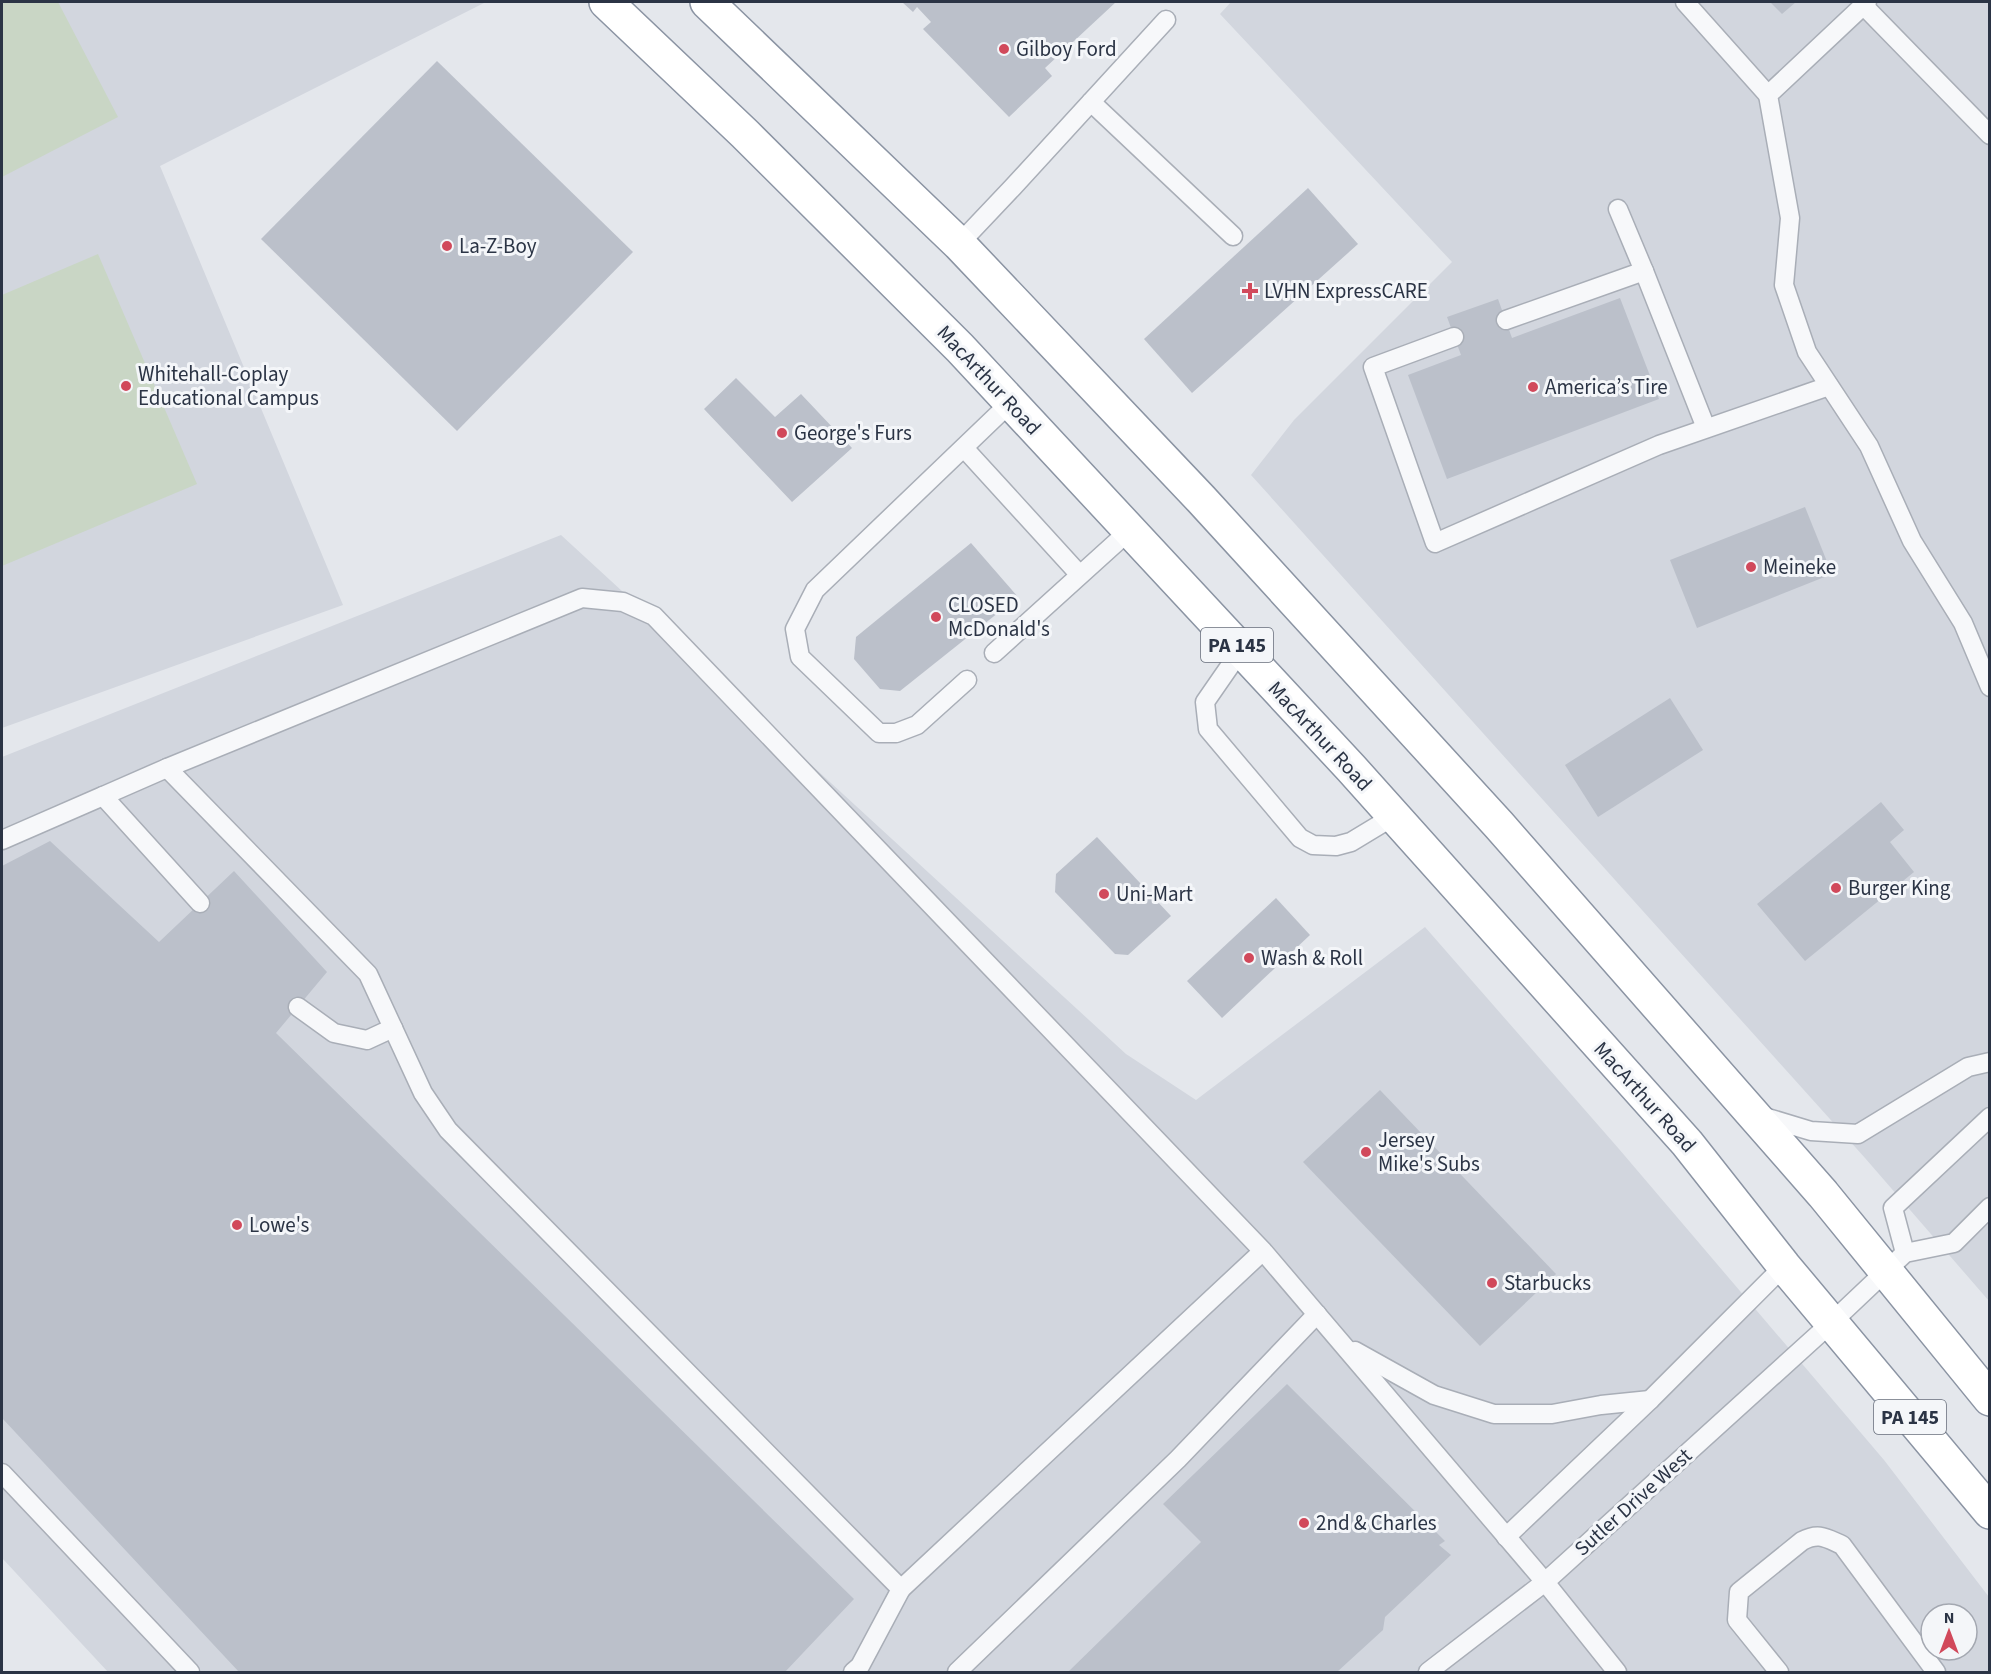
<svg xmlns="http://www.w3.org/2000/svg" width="1991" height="1674" font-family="'Source Sans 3',sans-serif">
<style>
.built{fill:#d2d6de;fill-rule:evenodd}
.green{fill:#c9d6c5}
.building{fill:#bbc0ca}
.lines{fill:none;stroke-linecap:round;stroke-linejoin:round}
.lane-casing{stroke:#a9aeb7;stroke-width:21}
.highway-casing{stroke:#8b94a3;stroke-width:36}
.lane{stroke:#f7f8fa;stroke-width:18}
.highway{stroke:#fff;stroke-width:33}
.poi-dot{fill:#d1495b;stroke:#f4f6f9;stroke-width:2}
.labels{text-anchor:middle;stroke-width:6;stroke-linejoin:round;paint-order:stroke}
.shield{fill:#f4f6f9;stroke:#676e7b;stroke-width:1.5}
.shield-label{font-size:20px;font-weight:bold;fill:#2b3445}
.poi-label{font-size:21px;fill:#2b3445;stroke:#f4f6f9;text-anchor:start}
.street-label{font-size:21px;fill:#2b3445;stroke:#f4f6f9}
</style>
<rect width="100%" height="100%" fill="#e4e7ec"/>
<g class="built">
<path d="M2,2H486L160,166L343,605L2,728Z"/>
<path d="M1231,2H1989V1301L1865,1158L1251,475L1294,420L1452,262L1220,14Z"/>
<path d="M561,535L1126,1054L1196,1100L1425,927L1619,1149L1884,1460L1989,1597V1672H108L2,1558V757ZM1931,1614H1967V1650H1931Z"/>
</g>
<g class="green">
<path d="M2,2H58L118,117L2,177Z"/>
<path d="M98,254L197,484L2,566V295Z"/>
</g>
<g class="building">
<path d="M902,2H1116L1045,68L1052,76L1009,117L923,29L931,22L917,7L913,12Z"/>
<path d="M1770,2H1796L1782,14Z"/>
<path d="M437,61L633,252L457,431L261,239Z"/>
<path d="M1308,188L1358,244L1192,393L1144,339Z"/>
<path d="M1620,298L1659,399L1447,479L1408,375L1461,355L1447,317L1498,299L1512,338Z"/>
<path d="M736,378L775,417L801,394L852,448L792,502L704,409Z"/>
<path d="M1805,507L1832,574L1697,628L1670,560Z"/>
<path d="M971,543L1018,597L900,691L880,689L854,659L856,637Z"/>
<path d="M1670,698L1703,750L1598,817L1565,765Z"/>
<path d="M1881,802L1904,830L1890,842L1914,872L1805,961L1757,904Z"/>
<path d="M1097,837L1171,916L1128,955L1115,954L1055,892L1056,874Z"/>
<path d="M50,841L159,942L234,871L327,972L276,1033L854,1599L785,1672H239L2,1418V866Z"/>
<path d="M1276,898L1310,935L1222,1018L1187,981Z"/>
<path d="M1380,1090L1556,1274L1480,1346L1303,1162Z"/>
<path d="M1287,1384L1445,1541L1439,1545L1451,1555L1385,1617L1383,1630L1337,1672H1068L1201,1542L1163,1504Z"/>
</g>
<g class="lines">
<defs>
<g id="lane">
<path d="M1685,2L1768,95"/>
<path d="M1867,2L1768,95L1790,218L1784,285L1807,352L1869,446L1912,541L1963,623L1990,687"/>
<path d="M1863,5L1990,135"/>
<path d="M1091,102L1233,236"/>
<path d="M1618,209L1644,271L1706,428"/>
<path d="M959,244L1013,187L1166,20"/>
<path d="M1506,320L1644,271"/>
<path d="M1454,337L1373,367L1435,543L1659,445L1829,386"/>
<path d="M964,448L1079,574"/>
<path d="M1241,650L1205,702L1208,729L1300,838L1313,845L1336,846L1351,842L1394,816"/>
<path d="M994,653L1130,530"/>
<path d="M967,680L917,725L896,733H879L800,657L795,629L815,590L1011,402"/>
<path d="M167,768L103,796L200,903"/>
<path d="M2,840L103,796"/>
<path d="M298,1007L334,1033L367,1040L393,1028"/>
<path d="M1758,1115L1811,1131L1858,1134L1968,1067L1990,1062"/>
<path d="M1263,1251L901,1589L448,1130L423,1093L368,974L167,768L582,598L623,602L654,616L1263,1251L1545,1582L1617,1672"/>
<path d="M1905,1253L1893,1208L1990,1117"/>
<path d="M1355,1351L1434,1395L1494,1414H1552L1601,1405L1650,1400"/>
<path d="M2,1473L190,1672"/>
<path d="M1506,1537L1650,1400L1784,1266"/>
<path d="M853,1672L860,1666L901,1589"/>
<path d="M957,1672L1178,1459L1317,1314"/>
<path d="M1428,1672L1545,1582L1831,1323L1905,1253L1954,1243L1990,1207"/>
<path d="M1779,1672L1737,1620L1739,1592L1802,1541C1819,1532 1826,1538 1842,1545L1936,1672"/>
</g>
<g id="highway">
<path d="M606,2L745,134L960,348L1351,768L1687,1143L1784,1266L1990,1512"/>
<path d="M707,2L959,244L1201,499L1499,825L1823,1194L1990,1399"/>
</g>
</defs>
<use href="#lane" class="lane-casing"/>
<use href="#highway" class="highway-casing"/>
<use href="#lane" class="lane"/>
<use href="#highway" class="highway"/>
</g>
<g class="poi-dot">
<circle cx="1004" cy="49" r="6"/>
<circle cx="447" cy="246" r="6"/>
<path d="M1247 282h6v6h6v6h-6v6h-6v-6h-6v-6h6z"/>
<circle cx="126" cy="386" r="6"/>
<circle cx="1533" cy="387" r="6"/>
<circle cx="782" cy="433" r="6"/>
<circle cx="1751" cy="567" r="6"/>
<circle cx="936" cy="617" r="6"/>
<circle cx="1836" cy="888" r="6"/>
<circle cx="1104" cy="894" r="6"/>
<circle cx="1249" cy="958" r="6"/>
<circle cx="1366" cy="1152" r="6"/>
<circle cx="237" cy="1225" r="6"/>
<circle cx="1492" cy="1283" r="6"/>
<circle cx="1304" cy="1523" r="6"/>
</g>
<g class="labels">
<g class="shield">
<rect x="1201" y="628" width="72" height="34" rx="4.5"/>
<rect x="1874" y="1400" width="72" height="34" rx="4.5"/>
</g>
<g class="shield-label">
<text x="1237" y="652">PA 145</text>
<text x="1910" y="1424">PA 145</text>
</g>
<g class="poi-label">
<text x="1016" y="56">Gilboy Ford</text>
<text x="459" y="253">La-Z-Boy</text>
<text x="1264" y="298">LVHN ExpressCARE</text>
<text x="138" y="381">Whitehall-Coplay<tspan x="138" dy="24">Educational Campus</tspan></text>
<text x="1545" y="394">America’s Tire</text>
<text x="794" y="440">George's Furs</text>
<text x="1763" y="574">Meineke</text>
<text x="948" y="612">CLOSED<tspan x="948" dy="24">McDonald's</tspan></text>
<text x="1848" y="895">Burger King</text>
<text x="1116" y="901">Uni-Mart</text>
<text x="1261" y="965">Wash &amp; Roll</text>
<text x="1378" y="1147">Jersey<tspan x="1378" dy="24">Mike's Subs</tspan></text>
<text x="249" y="1232">Lowe's</text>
<text x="1504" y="1290">Starbucks</text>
<text x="1316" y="1530">2nd &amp; Charles</text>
</g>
<g class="street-label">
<text transform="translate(989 380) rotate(47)" y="7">MacArthur Road</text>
<text transform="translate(1320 736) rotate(47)" y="7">MacArthur Road</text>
<text transform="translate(1645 1097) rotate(48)" y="7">MacArthur Road</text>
<text transform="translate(1633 1502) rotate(-42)" y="7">Sutler Drive West</text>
</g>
</g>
<rect width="1991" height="1674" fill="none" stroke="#2b3445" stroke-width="6"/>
<g transform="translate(1949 1632)"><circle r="28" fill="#f4f6f9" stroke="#a4a8b1" stroke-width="1.5"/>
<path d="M0-4.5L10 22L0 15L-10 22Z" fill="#d1495b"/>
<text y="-9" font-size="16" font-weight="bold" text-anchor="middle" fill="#2b3445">N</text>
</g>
</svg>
